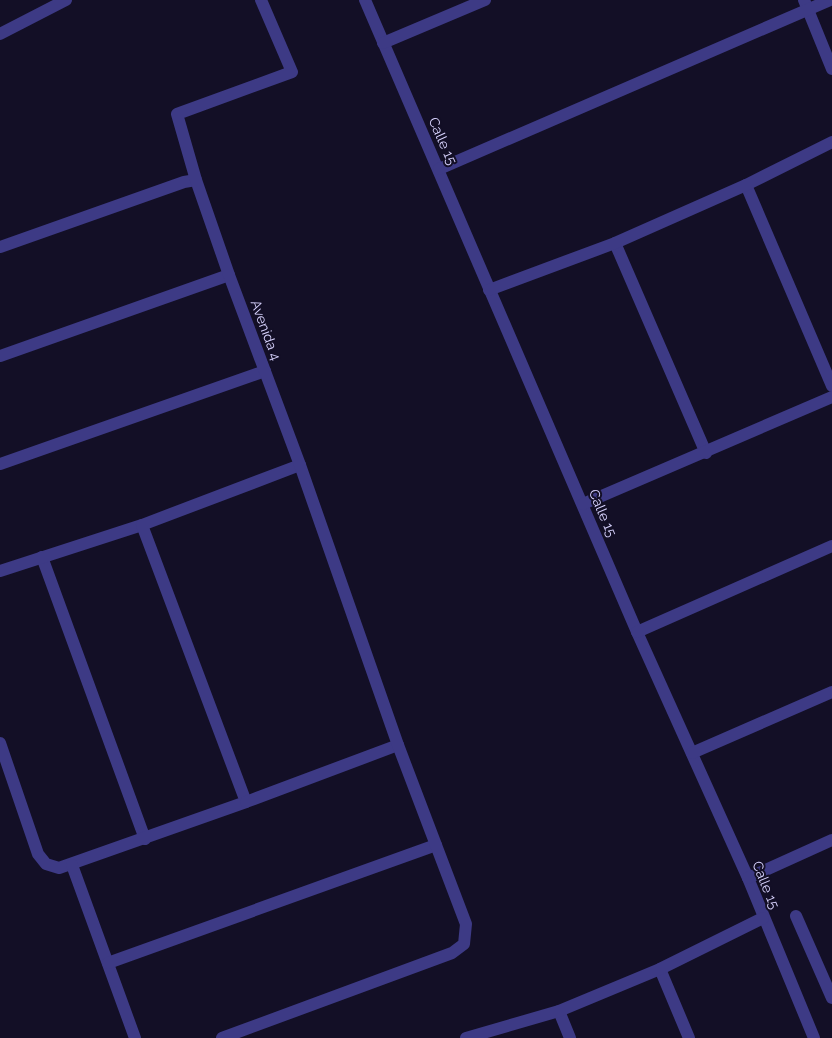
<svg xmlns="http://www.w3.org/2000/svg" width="832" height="1038" font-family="Raleway,sans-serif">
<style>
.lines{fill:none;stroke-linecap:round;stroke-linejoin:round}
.minor{stroke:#3d3a85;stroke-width:12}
.labels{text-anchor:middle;stroke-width:4;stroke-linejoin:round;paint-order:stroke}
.street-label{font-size:14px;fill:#d9d4ff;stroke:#130f26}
</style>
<rect width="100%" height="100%" fill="#130f26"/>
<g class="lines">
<g class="minor">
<path d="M365,0L637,632L748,878L814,1038"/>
<path d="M804,0L832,69"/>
<path d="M0,34L66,0"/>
<path d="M383,43L485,0"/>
<path d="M439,169L830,0"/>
<path d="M746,185L832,386"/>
<path d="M615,243L706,453"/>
<path d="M0,247L184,182L196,180"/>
<path d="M489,290L615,243L746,185L832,142"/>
<path d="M0,356L229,275"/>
<path d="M0,464L265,371"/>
<path d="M583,504L832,397"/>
<path d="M42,557L145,839"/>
<path d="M0,571L142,525"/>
<path d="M637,632L832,546"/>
<path d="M0,743L38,854L46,864L59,868L246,802L142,525L300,465"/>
<path d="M692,753L832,692"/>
<path d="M246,802L398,745"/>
<path d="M72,865L135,1038"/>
<path d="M748,878L832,840"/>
<path d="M796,916L832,998"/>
<path d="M108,963L436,845"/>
<path d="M660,969L689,1038"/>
<path d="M559,1011L570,1038"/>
<path d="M222,1038L452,953L464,944L466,924L398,745L300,465L229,275L196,180L177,114L292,72L261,0"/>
<path d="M466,1038L559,1011L660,969L763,918"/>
</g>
</g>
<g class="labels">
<g class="street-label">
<text transform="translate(443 141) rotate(66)" y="5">Calle 15</text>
<text transform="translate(266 330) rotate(70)" y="5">Avenida 4</text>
<text transform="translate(603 513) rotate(67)" y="5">Calle 15</text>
<text transform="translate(766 885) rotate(68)" y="5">Calle 15</text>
</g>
</g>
</svg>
